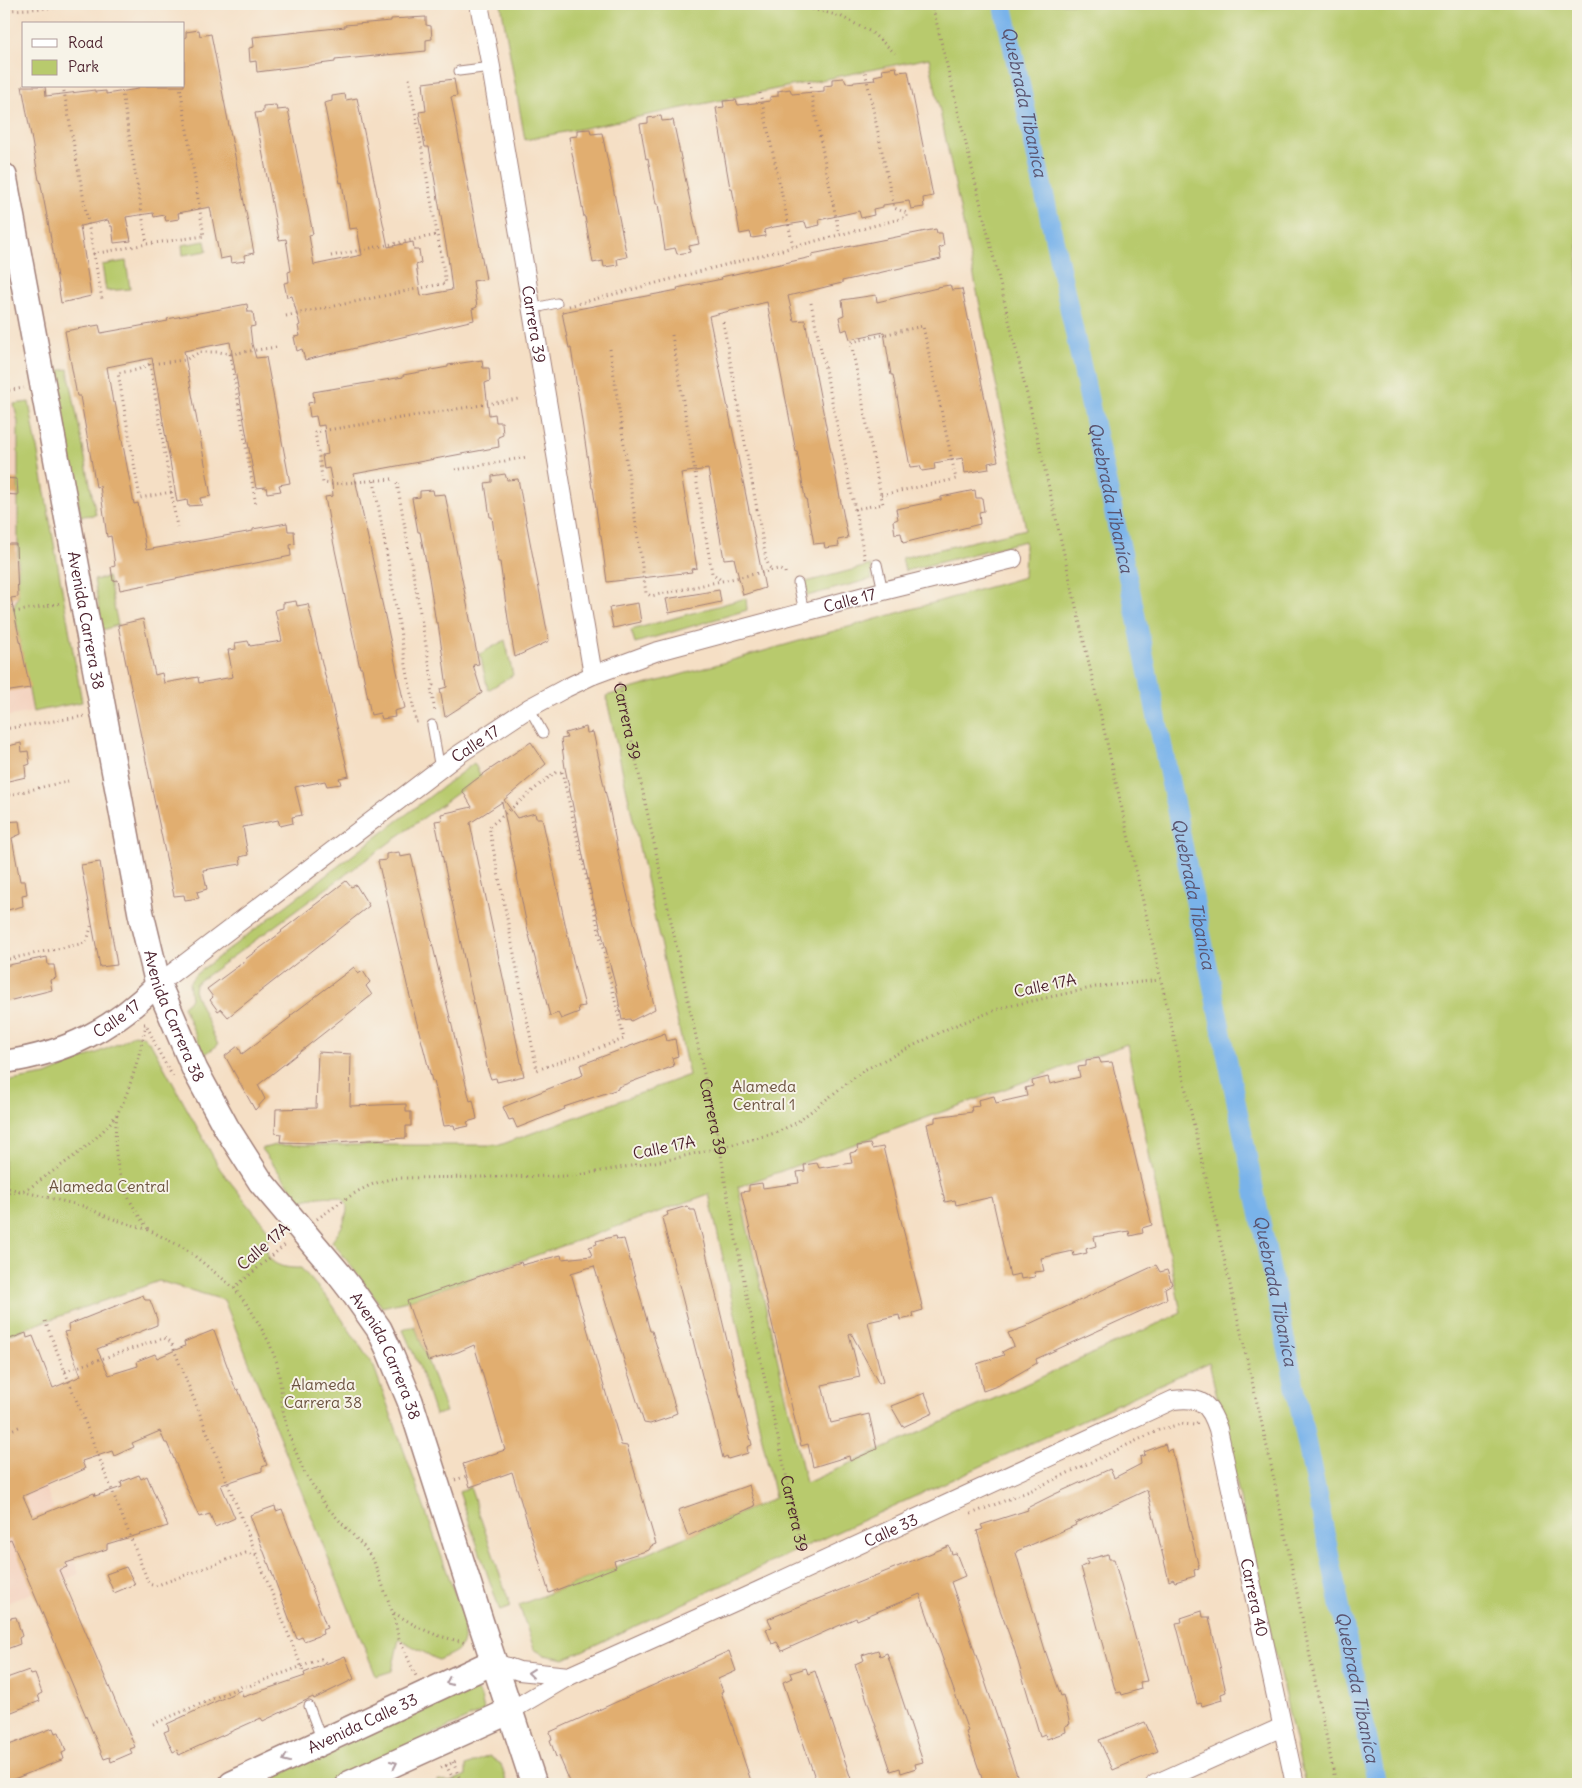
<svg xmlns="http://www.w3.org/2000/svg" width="1582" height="1788" font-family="Delius,sans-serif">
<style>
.built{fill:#f4d3c0}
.green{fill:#b8ca6d;stroke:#81744c;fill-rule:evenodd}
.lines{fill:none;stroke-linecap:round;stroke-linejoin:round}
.canal{stroke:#79b3ea;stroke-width:19}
.building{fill:#e1ae6f}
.service-casing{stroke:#a07f78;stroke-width:11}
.minor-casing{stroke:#a07f78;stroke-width:20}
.tertiary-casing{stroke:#a07f78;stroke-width:25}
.secondary-casing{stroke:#a07f78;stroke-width:28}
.path{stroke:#a07f78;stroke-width:3;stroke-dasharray:1 4;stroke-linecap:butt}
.service{stroke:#fff;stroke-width:9}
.minor{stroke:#fff;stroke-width:18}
.tertiary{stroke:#fff;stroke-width:22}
.secondary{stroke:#fff;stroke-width:25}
.oneway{stroke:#ae9aa0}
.labels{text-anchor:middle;stroke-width:4;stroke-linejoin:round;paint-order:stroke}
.street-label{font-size:16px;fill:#4a1f2b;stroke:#f7f3e8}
.park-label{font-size:16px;fill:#6b523f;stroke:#f7f3e8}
.water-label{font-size:18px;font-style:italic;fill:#5a536e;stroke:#f7f3e8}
</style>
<rect width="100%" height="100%" fill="#f7f3e8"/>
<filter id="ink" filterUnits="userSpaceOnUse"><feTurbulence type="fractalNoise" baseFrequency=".02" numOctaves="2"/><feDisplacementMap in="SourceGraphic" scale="10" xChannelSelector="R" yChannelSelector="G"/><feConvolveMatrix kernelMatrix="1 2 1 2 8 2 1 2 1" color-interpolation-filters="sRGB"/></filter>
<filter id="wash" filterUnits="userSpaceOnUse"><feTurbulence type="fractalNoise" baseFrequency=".0096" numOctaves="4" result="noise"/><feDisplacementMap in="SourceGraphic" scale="20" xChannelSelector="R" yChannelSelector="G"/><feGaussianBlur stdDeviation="1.12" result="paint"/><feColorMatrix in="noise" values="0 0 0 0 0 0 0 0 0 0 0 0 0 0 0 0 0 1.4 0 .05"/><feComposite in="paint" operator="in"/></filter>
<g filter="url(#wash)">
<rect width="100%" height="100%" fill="#f5dfc5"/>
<g class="built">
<path d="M14,404L18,422V597L10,614L16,621L33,712L4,717V406Z"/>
<path d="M4,1381L79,1574L4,1604Z"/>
</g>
<g class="green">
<path d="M501,4H1578V1784H1305L1209,1362L802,1548L565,1659L544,1655L534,1649L519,1605L616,1567L775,1498L709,1194L407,1301L382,1307L332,1241C339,1234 356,1205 341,1198C331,1194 310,1198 301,1201L261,1149L275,1145H500L689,1075L606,696L1024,577L1025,541L905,571L902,558L1026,529L929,58L525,140ZM1127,1044L1181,1313C1056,1370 932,1428 806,1483L738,1187Z"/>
<path d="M205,241L207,251L183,255L182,245Z"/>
<path d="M126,261L130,289L106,291L102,265Z"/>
<path d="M68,369L96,515L81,516L55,371Z"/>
<path d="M29,402L82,702L33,712L16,621L10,614L18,597V422L14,404Z"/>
<path d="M871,565L872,579L807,596L806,582Z"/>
<path d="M108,577L118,625L103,630L94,580Z"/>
<path d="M746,598L747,610L635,643L631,630Z"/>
<path d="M505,640L513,675L488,690L480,654Z"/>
<path d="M474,763L481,776L195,984L194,991L218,1045L204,1055L183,1006L191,999L189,983L196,974Z"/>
<path d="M134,1034L143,1036L152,1045L220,1169L270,1232C259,1260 276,1269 301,1268L330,1301L374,1367L465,1622C462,1650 464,1649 438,1660L399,1639L392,1671L376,1676L224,1300L159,1281L4,1336V1082L46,1075L122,1042Z"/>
<path d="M415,1326L446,1412L435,1415L419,1366L403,1330Z"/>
<path d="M470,1487L511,1607L500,1611L459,1492Z"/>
<path d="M472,1685L481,1697L484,1711L325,1784H259Z"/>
<path d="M489,1756L501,1764L507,1784H432L439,1780L450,1782L466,1775V1766Z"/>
</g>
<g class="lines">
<path class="canal" id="s1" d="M1003,4L1132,597L1377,1784"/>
</g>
<g id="blocks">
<g class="building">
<path d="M426,17V25L431,26L432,39L426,40V51L335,60V62L257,72L256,61L250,62L249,48L254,47L253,37L345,27V25L391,21V19Z"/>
<path d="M199,30L200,36L211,34L254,253L244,255L245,261L231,263L230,257L220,259L210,207L178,213L179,219L166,221L164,215L154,217L153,213L126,217L131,241L114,243L112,226H110L108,220L80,226L91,296L61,303L49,227L40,180H39L22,86H45L46,96L95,90V92L106,91V94L138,89V86H184V38L186,37V32Z"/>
<path d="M896,67L897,72L908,71L933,196L923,198L924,207L911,209L909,201L883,205V207L873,209L874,215L861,218L859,211L819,220L820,225L807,228L805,222L774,227L764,230L765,236L752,238L750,232L740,234L732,188H730L716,108L724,107L723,101L736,100L738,105L770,101V97L778,96V91L790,89L792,94L824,91V86L832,85V79L844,78L846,83L875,80L874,76L883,74L882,69Z"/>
<path d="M454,79L457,96L451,97L486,279L473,281L477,307L472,309L474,320L305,360L302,349L297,351L294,337L300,336L298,326L300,325L292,296L287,297L284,283L289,282L288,272L291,271L286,239L279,240L255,113L263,112V106L276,105L277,110L288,109L313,234L309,235L314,265L362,255L357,228L349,229L342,182L340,183L324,103L332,101V96L345,94L346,100L357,98L388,247L413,242L414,250H419L421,263L416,265L421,296L452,290L448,257L429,147H425L419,112L426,111L423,83Z"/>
<path d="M661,116L662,121L673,120L699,244L689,246L690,252L677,254L675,248L665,250L658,204H656L648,158L646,159L640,124L648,123V118Z"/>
<path d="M590,129L591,134L602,133L627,257L617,259L618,265L604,267L603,261L593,263L585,217H584L569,137L577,136V130Z"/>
<path d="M936,229L937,233H942L944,246L939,248L941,259L842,281V283L788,296L794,321L805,320L848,538L838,540L839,546L825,548L824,543L814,544L806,498H805L797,451L796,452L767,302L709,316L765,588L743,595L734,558L724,559L708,469L681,473L697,568L691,569L692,572L607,582L601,535H600L593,488H592L571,348H569L562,312L678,290L677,288L722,279L721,277L812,257V254Z"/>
<path d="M950,285L952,290L962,289L998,461L988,463L989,469L965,473L963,458L934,463L935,469L922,471L920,466L910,467L893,375H891L884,332L850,339L847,329L842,331L839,317L844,315L842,300L876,295L877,302L937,288V287Z"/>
<path d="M247,304L248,312H253L255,326L250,327L252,344L256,358L266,357L290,483L279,485L281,491L267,493L266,487L256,488L230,342L184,351L211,496L200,498L202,505L188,506L187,500L177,502L152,358L107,367L113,403L115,402L134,504L138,503L146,550L253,531V529L287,523L288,531H294L295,544L290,545L291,556L120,590L118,580L113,581L111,567L115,566L111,536L107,537L100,486L96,487L80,396H77L65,331L99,325L101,333L168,321L167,319Z"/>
<path d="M482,360L483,368H489L490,381L485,383L489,415L495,414L496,422H502L503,435L498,437L499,447L354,474L405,708L394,711L395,717L382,719L380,713L371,715L362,668H360L331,531L325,497L333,496L332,483L329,468L324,469L322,455L328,454L324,425L318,426L316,416L310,417L308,403L314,402L313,392L403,377V375L448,367V365Z"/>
<path d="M505,474L507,480L518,479L549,641L515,657L508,619L500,562H498L492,517H490L485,483L492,482V476Z"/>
<path d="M4,478L17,479L18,495L4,494Z"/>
<path d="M433,490L434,495L445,494L479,664L473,665L482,693L445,717L440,689L447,687L438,623H436L429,578L420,532H418L412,498L420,497V491Z"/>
<path d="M975,490L976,498H982L984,511L979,512L980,524L903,543L901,533L895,534L893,521L898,519L896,509L941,500V497Z"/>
<path d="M4,544H16L18,597L11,598L30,688L4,692Z"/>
<path d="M719,590L721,602L669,613L666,599Z"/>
<path d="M296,601L297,606L308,604L349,776L339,778L341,784L327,786L325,781L295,787L302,815L292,817L293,823L280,826L278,820L243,827L248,855L240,857L241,864L203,870L207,889L197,892L199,898L185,900L184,895L174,896L118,625L143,619L155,675L162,673L164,683L198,677L199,683L233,677L228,650L236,649L235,643L248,641L250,646L282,641L275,610L283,608V603Z"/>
<path d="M638,603L641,622L613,628L609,608Z"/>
<path d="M586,727L587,733L593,732L600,764H599L610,812L623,877L655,1009L631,1021L630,1019L622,1020L616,988L588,880L565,768L561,739L567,738L565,733Z"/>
<path d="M531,742L546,764L504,800L517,818L535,813L536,818H542L575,969L585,1006L578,1007L579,1012L561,1019L558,1013L550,1016L528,931L502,802L470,823L524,1076L497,1082L496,1078L491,1079L488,1071L435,821L442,820L441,814L472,807L462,790L486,772Z"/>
<path d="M21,743L22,752L28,751L30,764L25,766L26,777L4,782V747Z"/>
<path d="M19,821L21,834L12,838L20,881H25L27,894L22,895L23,906L4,911V822Z"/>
<path d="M399,852L400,857L411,855L470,1101L473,1100L477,1119L467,1122L469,1126L455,1129L454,1125L444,1126L434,1081H432L408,989L378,861L386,860V854Z"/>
<path d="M100,862L117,965L100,967L81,865Z"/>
<path d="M346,881L351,887L356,885L369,906L228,1017L221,1009L218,1011L210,1000L213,997L207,989L245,961L244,960L282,932L281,931Z"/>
<path d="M47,957L48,965H54L56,978L50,980L52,990L4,1002V966Z"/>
<path d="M354,967L358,974L363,971L370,982L366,986L372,995L258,1085L265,1099L255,1110L225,1056L238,1046L242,1054L291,1017L290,1016Z"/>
<path d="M665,1033L667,1041L675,1039L678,1056L672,1058L674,1066L618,1087V1089L564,1107L565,1109L517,1128L513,1119L509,1120L503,1107L583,1075L580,1065Z"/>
<path d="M318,1052L351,1054L350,1106L406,1104V1112H411V1126H406V1138L315,1143L280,1142L281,1134L275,1133L276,1109L316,1108Z"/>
<path d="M1099,1058L1101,1063L1112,1062L1152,1225L1142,1228L1143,1233L1130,1236L1129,1231L1094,1237L1096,1246L1086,1249L1087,1253L1074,1256L1073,1251L1041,1258L1044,1271L1034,1272L1035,1277L1021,1279L1020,1274L1010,1276L992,1197L956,1205L955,1200L945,1202L927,1124L935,1122V1117L972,1112L971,1107L979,1106L978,1100L994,1096L996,1103L1027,1096L1025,1088L1033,1086L1032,1081L1048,1077L1050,1084L1080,1077L1078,1067L1086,1066V1060Z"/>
<path d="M870,1144L872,1149L883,1147L923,1310L913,1313L914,1317L900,1320L899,1315L868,1322L883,1382L879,1384L851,1333L849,1334L860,1377L822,1385L831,1423L869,1414L877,1449L850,1461L849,1456L813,1467L808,1444L801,1446L741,1192L749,1191V1185L762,1183L763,1188L799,1183L797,1172L805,1171L804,1165L817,1163L819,1168L852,1163L850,1153L858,1151L857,1146Z"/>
<path d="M687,1206L690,1210H695L703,1240L752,1445L747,1447L748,1453L728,1459L727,1456L723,1458L662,1218L668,1215L667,1212Z"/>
<path d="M616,1236L617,1240L624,1239L650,1331H652L677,1413L672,1415L671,1417L650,1424L644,1423L594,1266L571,1273L621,1445L627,1446L656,1544L651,1546L649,1550L614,1561L616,1567L549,1593L512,1472L470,1487L463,1464L505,1450L474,1345L458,1352L428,1361L407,1301L521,1262L522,1265L561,1255L562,1259L592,1256L589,1247L597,1244L596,1241Z"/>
<path d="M1156,1265L1160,1272L1167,1270L1172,1284L1165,1288L1167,1299L1036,1359L1037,1363L997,1386L983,1391L977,1364L1004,1355L1002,1352L1014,1346L1008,1333L1028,1326L1027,1325Z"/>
<path d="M143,1295L145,1300H150L157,1319V1325L97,1349L109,1375L138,1366L137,1361L155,1354L157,1358L185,1346L184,1342L214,1330L236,1390L238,1389L267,1465L262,1467V1471L221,1485L235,1518L215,1527L210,1514L199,1517L167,1443H165L160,1431L132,1443L134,1447L114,1456L112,1451L82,1461L85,1469L23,1496L33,1518L94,1493L95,1496L122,1487L121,1482L139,1475L141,1479L147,1476L168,1526L107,1544V1549L66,1563L67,1567L59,1570L135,1747L130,1749L132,1753L111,1762L110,1757L104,1759L11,1539L4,1542V1341L26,1333L27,1338L33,1336L53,1388L81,1376L64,1332L69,1331L68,1325Z"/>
<path d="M925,1393L933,1413L903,1427L891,1406Z"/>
<path d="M1165,1444L1167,1451L1172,1449L1192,1539L1199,1568L1194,1570L1195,1576L1175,1582L1173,1579L1169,1581L1147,1490L1075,1523L1076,1525L1017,1551L1016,1553L1045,1650L1061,1696L1063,1695L1070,1724L1065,1726L1066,1732L1047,1739L1045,1734L1040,1736L1014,1648L995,1596L977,1531L983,1529L981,1525L1028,1510L1027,1508L1055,1494L1110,1469L1114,1478L1141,1464L1140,1457L1145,1455L1144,1452Z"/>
<path d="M749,1485L755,1506L688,1536L678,1510Z"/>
<path d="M275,1506L276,1511L282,1509L327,1628L322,1630L323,1634L304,1641L302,1637L297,1639L250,1515Z"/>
<path d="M949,1546L952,1554L956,1553L965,1576L951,1582L1020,1784H984L966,1732L968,1731L920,1594L857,1620L856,1618L782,1651L777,1642L772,1644L766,1629L772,1627L768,1619Z"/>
<path d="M1108,1554L1109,1559H1114L1147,1681L1140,1682L1141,1689L1122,1695L1121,1692L1116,1693L1081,1567L1088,1564L1086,1560Z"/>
<path d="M126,1567L135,1584L114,1593L106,1574Z"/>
<path d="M1202,1611L1203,1617H1209L1226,1692L1221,1694L1222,1700L1202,1706L1201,1703L1197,1704L1176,1623L1182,1622L1181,1618Z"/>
<path d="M16,1617L22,1636L19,1638L20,1644L4,1650V1619Z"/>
<path d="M878,1650L880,1656L887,1653L923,1762L915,1764L916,1768L901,1773L900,1768L891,1771L855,1664L864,1660L862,1655Z"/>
<path d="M729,1651L736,1671L718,1679L723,1691L721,1692L752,1784H571L559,1756L556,1757L550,1740L552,1739L550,1732Z"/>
<path d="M345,1656L354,1679L314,1699L313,1697L263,1721L261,1718L179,1755L177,1750L173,1752L164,1732L169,1730L167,1724L241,1690L243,1697L305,1676L304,1673Z"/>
<path d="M806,1668L808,1674L815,1671L851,1779L836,1784H817L783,1682L792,1678L790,1673Z"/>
<path d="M29,1670L31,1675L35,1674L42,1693L38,1695L40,1701L4,1715V1679Z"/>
<path d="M1145,1722L1158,1751L1113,1770L1099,1740Z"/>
<path d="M53,1728L55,1733L59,1732L66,1751L62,1753L64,1759L4,1783V1747Z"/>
</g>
</g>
</g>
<g filter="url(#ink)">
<use href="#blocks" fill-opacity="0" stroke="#a07f78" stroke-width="1"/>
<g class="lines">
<defs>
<g id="service">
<path d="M459,71L491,67"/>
<path d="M531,309L557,303"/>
<path d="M877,564L883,591"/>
<path d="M798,583L804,612"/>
<path d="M529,708L543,733"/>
<path d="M432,725L440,769"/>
<path d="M309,1706L322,1741"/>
</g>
<g id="minor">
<path id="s3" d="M479,4L491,67L593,675"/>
<path id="s4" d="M158,984L458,755L529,708L566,688L593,675L655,652L883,591L1013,559"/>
<path d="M493,1662L519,1671L569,1676"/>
<path id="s5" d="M510,1711L569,1676L743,1598L1173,1400C1201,1397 1209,1402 1218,1429L1295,1784"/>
<path d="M1155,1784L1282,1727"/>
</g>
<g id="tertiary">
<path id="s6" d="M4,1062C67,1053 113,1029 158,984"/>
</g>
<g id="secondary">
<path id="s7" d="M4,176L141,914L158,984L195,1070L226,1127L261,1182L338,1273L355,1295L379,1329L388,1348L410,1401L481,1623L534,1784"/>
<path id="s8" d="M232,1784L493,1662"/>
<path d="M349,1784L510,1711"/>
</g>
</defs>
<use href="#service" class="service-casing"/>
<use href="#minor" class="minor-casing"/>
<use href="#tertiary" class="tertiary-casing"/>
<use href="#secondary" class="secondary-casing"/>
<g class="path">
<path d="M793,4L840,16L871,32L895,53"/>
<path d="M932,4L1040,448L1270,1460L1336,1784"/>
<path d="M4,13L10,10L123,4"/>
<path d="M809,82L839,233"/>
<path d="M63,86L102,299"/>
<path d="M121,86L147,244"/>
<path d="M760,93L793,246"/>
<path d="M93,254L147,244L204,236L180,86"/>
<path d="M331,256L437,235"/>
<path d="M811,303L855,509L883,504L878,482L851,342L923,326L956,479L881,495"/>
<path d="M569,306L907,217V213L894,208L865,71"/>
<path d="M286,316L446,283L409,78"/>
<path d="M723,322L766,559L769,567L773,570"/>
<path d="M672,335L712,573L721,580"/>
<path d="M610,349L646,593L651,596L778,569L785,572L786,577"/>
<path d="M230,354L256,505"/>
<path d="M150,364L177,527"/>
<path d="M4,391L24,388"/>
<path d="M455,470L527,457"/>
<path d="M392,479L332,484L323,483L315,432L518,399"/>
<path d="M374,481L416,722L421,721"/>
<path d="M397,483L433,685L431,688L435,712"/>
<path d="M171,492L140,498L118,373L137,370L150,364L185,360L200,352H219L230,354L276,347"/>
<path d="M855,509L865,560"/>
<path d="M4,614L62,603"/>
<path id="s2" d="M619,682L720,1147L726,1188L752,1321L803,1551"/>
<path d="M4,729L85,716"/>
<path d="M562,772L624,1039L537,1070L489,827L554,773Z"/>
<path d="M4,796L68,781"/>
<path d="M4,960L85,943L88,938L92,923"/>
<path d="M144,1024H146L160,1054L173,1077"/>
<path d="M117,1115C111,1161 121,1193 149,1230"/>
<path d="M4,1187L83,1206L110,1218L149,1230L186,1249L234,1288L251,1310L269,1342L277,1363L281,1387L282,1406L287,1429L303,1470L325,1505L365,1548L374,1562L393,1613L399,1639L416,1676"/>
<path d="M4,1193L20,1192L32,1186C61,1165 95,1145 116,1115C129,1097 141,1048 146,1025"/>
<path d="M317,1219C343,1201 366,1181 399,1178L572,1176L672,1159L742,1142L775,1133L796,1123L864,1070L951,1027L1004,1007L1096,987L1160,980"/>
<path d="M234,1288L287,1243"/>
<path d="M45,1321L149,1584L155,1586L246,1553L257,1556"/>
<path d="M65,1371L164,1338L171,1342L304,1673"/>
<path d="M4,1433L21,1426"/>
<path d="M455,1480L467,1476"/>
<path d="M971,1514L1032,1490L1159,1430L1181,1424L1194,1425L1198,1422"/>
<path d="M394,1613L418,1627L436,1635L466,1643"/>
<path d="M153,1724L243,1686H249L321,1659L327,1664"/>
<path d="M453,1762L462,1784"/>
<path d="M446,1765L456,1784"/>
<path d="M441,1768L456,1761"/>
</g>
<use href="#service" class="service"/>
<use href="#minor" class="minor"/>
<use href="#tertiary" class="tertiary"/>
<use href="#secondary" class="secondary"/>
</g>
<defs><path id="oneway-chevron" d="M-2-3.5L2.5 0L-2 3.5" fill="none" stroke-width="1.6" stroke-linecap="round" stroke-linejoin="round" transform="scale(1.25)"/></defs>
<g class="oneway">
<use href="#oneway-chevron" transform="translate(531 1673) rotate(-174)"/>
<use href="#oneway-chevron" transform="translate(449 1682) rotate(155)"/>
<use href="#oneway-chevron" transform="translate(286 1759) rotate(155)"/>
<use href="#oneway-chevron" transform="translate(394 1764) rotate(-25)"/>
</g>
</g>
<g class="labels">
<g class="street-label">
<text dy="6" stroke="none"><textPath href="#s3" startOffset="325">Carrera 39</textPath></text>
<text dy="6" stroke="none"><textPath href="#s4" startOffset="802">Calle 17</textPath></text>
<text dy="6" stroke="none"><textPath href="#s7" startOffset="452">Avenida Carrera 38</textPath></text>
<text dy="6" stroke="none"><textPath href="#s2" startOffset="40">Carrera 39</textPath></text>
<text dy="6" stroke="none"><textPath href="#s4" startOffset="398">Calle 17</textPath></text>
<text transform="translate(1045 985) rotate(-12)" y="6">Calle 17A</text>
<text dy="6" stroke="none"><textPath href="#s7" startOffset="858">Avenida Carrera 38</textPath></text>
<text dy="6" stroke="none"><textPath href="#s6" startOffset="122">Calle 17</textPath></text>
<text dy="6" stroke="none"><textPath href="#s2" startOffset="445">Carrera 39</textPath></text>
<text transform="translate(664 1147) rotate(-12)" y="6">Calle 17A</text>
<text transform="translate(263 1246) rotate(-41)" y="6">Calle 17A</text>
<text dy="6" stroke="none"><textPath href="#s7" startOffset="1262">Avenida Carrera 38</textPath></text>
<text dy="6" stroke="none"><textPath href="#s2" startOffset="850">Carrera 39</textPath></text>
<text dy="6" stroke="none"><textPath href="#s5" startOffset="422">Calle 33</textPath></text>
<text dy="6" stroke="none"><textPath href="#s5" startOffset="966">Carrera 40</textPath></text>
<text dy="6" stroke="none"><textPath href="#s8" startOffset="144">Avenida Calle 33</textPath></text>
</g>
<g class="park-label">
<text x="764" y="1092">Alameda<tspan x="764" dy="18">Central 1</tspan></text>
<text x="109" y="1192">Alameda Central</text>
<text x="323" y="1390">Alameda<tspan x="323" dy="18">Carrera 38</tspan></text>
</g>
<g class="water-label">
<text dy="6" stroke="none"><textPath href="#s1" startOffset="100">Quebrada Tibaníca</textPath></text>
<text dy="6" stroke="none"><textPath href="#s1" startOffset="505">Quebrada Tibaníca</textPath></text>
<text dy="6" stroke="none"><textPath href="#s1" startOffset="910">Quebrada Tibaníca</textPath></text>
<text dy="6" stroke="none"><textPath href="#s1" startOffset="1315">Quebrada Tibaníca</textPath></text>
<text dy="6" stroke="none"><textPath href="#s1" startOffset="1720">Quebrada Tibaníca</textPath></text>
</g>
</g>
<rect width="1582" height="1788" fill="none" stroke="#f7f3e8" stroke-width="20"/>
<rect x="22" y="22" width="162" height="65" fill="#f7f3e8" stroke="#b29e9c"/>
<rect x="32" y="39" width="25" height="8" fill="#ffffff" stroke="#b29e9c"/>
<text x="68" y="48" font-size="15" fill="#4a1f2b">Road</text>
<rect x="32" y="60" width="25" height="15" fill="#b8ca6d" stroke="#b29e9c"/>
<text x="68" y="72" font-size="15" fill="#4a1f2b">Park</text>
</svg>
